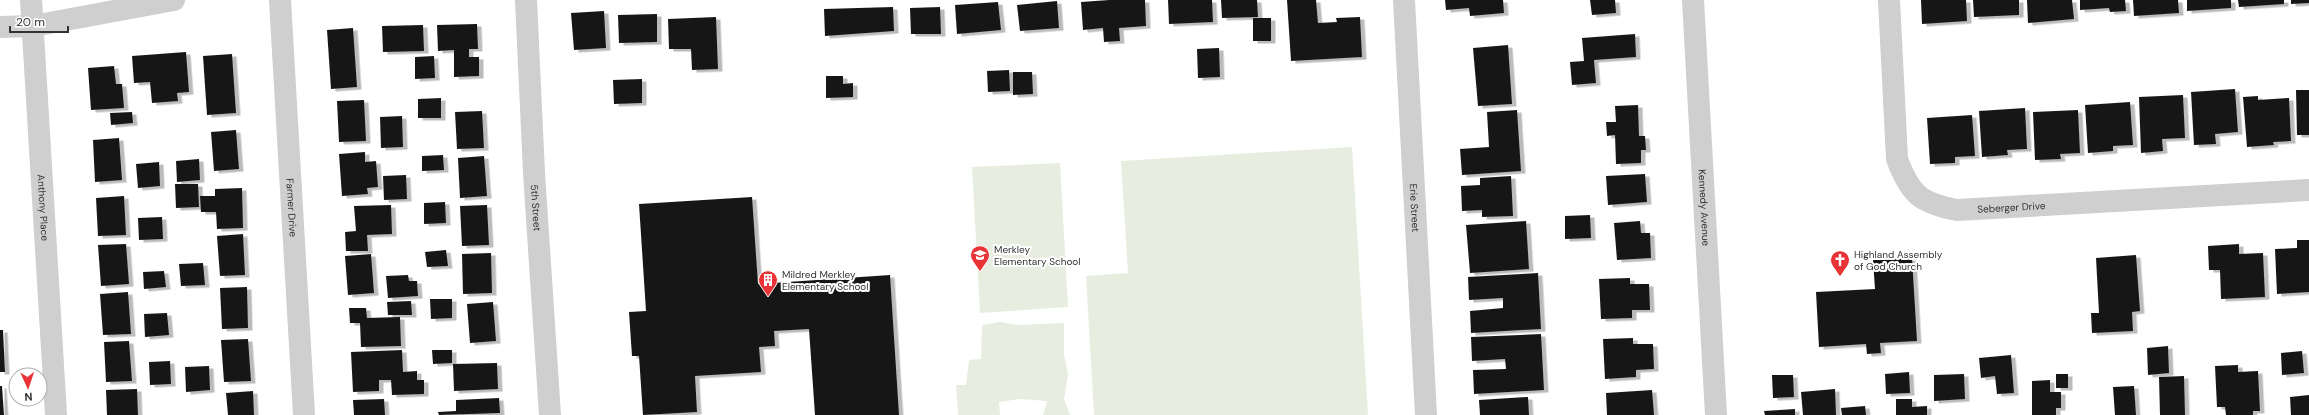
<svg xmlns="http://www.w3.org/2000/svg" width="2309" height="415" font-family="'DM Sans',sans-serif">
<style>
.green{fill:#e7eee0}
.building{fill:#191919;filter:url(#shadow)}
.lines{fill:none;stroke-linecap:round;stroke-linejoin:round}
.minor{stroke:#cfcfcf;stroke-width:22}
.labels{text-anchor:middle;stroke-width:4;stroke-linejoin:round;paint-order:stroke}
.street-label{font-size:10px;fill:#323232;stroke:#fff}
.poi-label{font-size:10px;fill:#323232;stroke:#fff;text-anchor:start}
</style>
<defs>
<filter id="shadow"><feDropShadow dx="4.5" dy="2.5" stdDeviation="0" flood-color="#0004"/></filter>
</defs>
<rect width="100%" height="100%" fill="#fff"/>
<g class="green">
<path d="M1352,147L1368,415H1094L1086,276L1128,273L1121,161Z"/>
<path d="M1060,163L1068,307L980,313L972,167Z"/>
<path d="M1000,322L1018,325L1064,323V355L1068,374L1064,399L1070,415H1043L1047,401L1020,399L999,402L1000,415H958L956,385H966L969,360L981,359L982,325Z"/>
</g>
<g class="building">
<path d="M1109,0H1145L1146,26L1119,28L1120,41L1104,42L1103,28L1083,30L1081,2Z"/>
<path d="M1168,0H1212L1213,22L1169,24Z"/>
<path d="M1221,0H1257L1258,17L1222,18Z"/>
<path d="M1287,0H1316L1318,23L1337,22L1336,18L1360,17L1362,57L1291,61Z"/>
<path d="M1445,0H1503L1504,13L1470,16L1469,8L1446,10Z"/>
<path d="M1590,0H1615L1616,13L1592,15Z"/>
<path d="M1921,0H1966L1967,21L1922,24Z"/>
<path d="M1973,0H2019V15L1974,17Z"/>
<path d="M2027,0H2072L2074,19L2028,23Z"/>
<path d="M2080,0H2125L2126,11L2110,12L2109,8L2080,10Z"/>
<path d="M2133,0H2178L2179,13L2134,16Z"/>
<path d="M2187,0H2231V8L2187,11Z"/>
<path d="M2238,0H2284V4L2239,7Z"/>
<path d="M2291,0H2309V3L2291,4Z"/>
<path d="M1057,1L1059,28L1020,31L1017,5Z"/>
<path d="M998,2L1001,30L957,34L955,5Z"/>
<path d="M893,7L894,31L825,36L824,9Z"/>
<path d="M940,7L941,34H911L910,8Z"/>
<path d="M604,11L606,48L574,50L571,13Z"/>
<path d="M657,14V42L619,43L618,15Z"/>
<path d="M716,17L718,69L692,70L691,49H669L668,19Z"/>
<rect x="1253" y="18" width="18" height="23"/>
<path d="M477,24L478,49H469V57H479V76L454,77V50L438,51L437,25Z"/>
<path d="M423,25L424,51L383,52L382,26Z"/>
<path d="M353,28L357,87L331,89L327,30Z"/>
<path d="M1635,34L1636,57L1594,60L1596,83L1572,85L1570,62L1584,61L1582,38Z"/>
<path d="M1508,45L1512,104L1478,106L1473,48Z"/>
<path d="M1219,48L1220,77L1198,78L1197,49Z"/>
<path d="M186,52L189,92L177,93L178,101L152,103L150,82L134,83L132,56Z"/>
<path d="M232,54L236,113L207,115L203,56Z"/>
<path d="M434,56L435,78L415,79V57Z"/>
<path d="M114,66L116,84H122L124,108L91,110L88,68Z"/>
<path d="M1009,70L1010,91L988,92L987,71Z"/>
<path d="M1013,72H1032L1033,94L1013,95Z"/>
<path d="M826,76H843V84L853,83V97L826,98Z"/>
<path d="M642,79V103L614,104L613,80Z"/>
<path d="M2235,89L2238,132L2215,134L2216,144L2194,145L2191,92Z"/>
<path d="M2296,90H2309V135H2297Z"/>
<path d="M2183,95L2185,138L2162,139L2163,151L2141,153L2139,97Z"/>
<path d="M2258,96V100L2289,98L2291,141L2273,142L2274,145L2247,147L2243,97Z"/>
<path d="M441,98V118H418V99Z"/>
<path d="M364,100L366,141L339,142L337,101Z"/>
<path d="M2130,102L2133,145L2113,146V151L2088,153L2085,105Z"/>
<path d="M1638,105L1639,136H1645L1646,150H1641V163L1616,164L1615,135L1607,136L1606,122H1616L1615,106Z"/>
<path d="M2025,108L2027,149L2007,150L2008,155L1982,157L1979,111Z"/>
<path d="M1517,110L1521,171L1462,175L1460,149L1489,147L1487,112Z"/>
<path d="M2078,110L2080,153L2060,154L2061,159L2035,160L2033,112Z"/>
<path d="M482,111L484,148L457,149L455,112Z"/>
<path d="M132,112L133,123L111,125L110,113Z"/>
<path d="M1972,115L1975,156L1955,157V163L1930,164L1927,118Z"/>
<path d="M402,116L403,147L381,148L380,117Z"/>
<path d="M236,130L239,169L214,171L211,132Z"/>
<path d="M119,138L122,180L95,182L93,140Z"/>
<path d="M365,152V162L376,161L378,187L367,188L368,194L342,196L339,154Z"/>
<path d="M443,155L444,170L422,171V156Z"/>
<path d="M484,156L487,196L460,198L458,158Z"/>
<path d="M199,159L200,180L177,182L176,161Z"/>
<path d="M159,162L160,186L138,188L136,164Z"/>
<path d="M1645,174L1647,202L1608,205L1606,176Z"/>
<path d="M406,175L407,199L384,200L383,176Z"/>
<path d="M1511,176L1513,216L1482,217V210L1462,211L1461,186L1480,185V178Z"/>
<path d="M175,184H198L199,207L176,208Z"/>
<path d="M242,188L243,228L217,229L216,212H201L200,196H215V189Z"/>
<path d="M124,196L126,235L98,236L96,198Z"/>
<path d="M752,197L758,284L890,275L899,415H815L809,329L774,331L775,346L759,347L761,372L695,376L697,412L643,415L639,356H632L629,312L646,311L639,204Z"/>
<path d="M445,202L446,223L424,224V203Z"/>
<path d="M391,205L392,234L367,235L368,251H346L345,232L356,231L354,206Z"/>
<path d="M487,205L489,245L462,246L460,206Z"/>
<path d="M1590,215L1591,238L1565,239V216Z"/>
<path d="M162,217L163,239L139,240L138,218Z"/>
<path d="M1526,221L1529,269L1470,273L1466,225Z"/>
<path d="M1640,221L1641,233H1650L1651,258L1617,260L1614,223Z"/>
<path d="M243,234L245,275L220,276L217,236Z"/>
<path d="M2297,240H2309V292L2277,294L2275,249L2297,248Z"/>
<path d="M126,244L129,284L101,286L98,245Z"/>
<path d="M2239,244V254L2263,253L2265,297L2221,299L2220,270H2209L2208,246Z"/>
<path d="M446,250L448,266L427,267L425,252Z"/>
<path d="M491,253L492,293L463,294L462,254Z"/>
<path d="M371,254L374,293L348,295L345,256Z"/>
<path d="M2136,255L2140,311L2132,312L2133,331L2092,333L2091,313H2099L2096,258Z"/>
<path d="M1912,258L1917,341L1880,343L1881,353L1867,354L1866,344L1819,347L1816,292L1875,289L1873,260Z"/>
<path d="M203,263L205,285L181,286L179,264Z"/>
<path d="M164,271L166,287L144,289L143,272Z"/>
<path d="M1538,273L1541,329L1471,333L1470,311L1503,308V298L1469,300L1468,277Z"/>
<path d="M408,275L409,281H417L418,296L388,298L386,276Z"/>
<path d="M1630,278V284H1649L1650,310H1632V318L1601,319L1599,279Z"/>
<path d="M247,287L248,328L222,329L220,288Z"/>
<path d="M128,292L131,334L103,335L100,294Z"/>
<path d="M430,299H452V318L431,319Z"/>
<path d="M411,301L412,315H388L387,302Z"/>
<path d="M493,302L496,341L470,343L467,304Z"/>
<path d="M349,308H366L367,318L400,317L401,346L361,347L360,323H350Z"/>
<path d="M167,313L169,335L145,337L144,314Z"/>
<path d="M0,330H3L5,372H0Z"/>
<path d="M1541,334L1544,390L1474,394L1473,370L1506,369L1505,359L1472,361L1471,337Z"/>
<path d="M1633,338V344H1653L1654,369L1636,370V377L1605,379L1603,339Z"/>
<path d="M248,339L251,381L224,382L221,340Z"/>
<path d="M129,341L132,381L106,382L104,342Z"/>
<path d="M2168,346L2169,373L2148,375L2147,348Z"/>
<path d="M402,350L403,372L417,371V380H424V394L392,395L391,380H379V391L353,392L351,352Z"/>
<path d="M432,350H452V363L433,364Z"/>
<path d="M2302,351L2304,373L2282,375L2281,353Z"/>
<path d="M2011,355L2014,393L1997,394L1995,376L1981,378L1979,358Z"/>
<path d="M170,361L171,384L150,385L149,362Z"/>
<path d="M497,363L498,389L454,391L453,364Z"/>
<path d="M2238,365V372L2258,371L2260,411H2253V415H2226L2225,407H2217L2215,366Z"/>
<path d="M209,366L210,390L186,392L185,367Z"/>
<path d="M1909,372L1910,393L1886,394L1885,374Z"/>
<path d="M1964,374L1965,399L1934,401V375Z"/>
<rect x="2056" y="374" width="12" height="14"/>
<path d="M1772,375H1793L1794,397L1773,398Z"/>
<path d="M2184,376L2185,415H2160L2159,377Z"/>
<path d="M2050,380V392H2061V408H2056V415H2032V381Z"/>
<path d="M0,386H2L4,415H0Z"/>
<path d="M2134,386L2136,415H2115L2113,387Z"/>
<path d="M137,389L138,415H107L106,390Z"/>
<path d="M1835,389L1836,415H1803L1801,392Z"/>
<path d="M1652,390L1654,415H1607L1606,393Z"/>
<path d="M253,391L254,415H228L226,393Z"/>
<path d="M2309,395V415H2291L2290,397Z"/>
<path d="M1528,397L1529,415H1480L1479,400Z"/>
<path d="M499,398L500,413L439,415L438,412L456,411V400Z"/>
<path d="M384,399L385,415H354L353,400Z"/>
<path d="M1896,399H1912V407L1927,406V415H1896Z"/>
<path d="M1865,406L1866,415H1842L1841,408Z"/>
<path d="M1795,409V415H1765L1764,411Z"/>
</g>
<g class="lines">
<g class="minor">
<path id="s1" d="M31,0L56,415"/>
<path id="s2" d="M280,0L304,415"/>
<path id="s3" d="M526,0L534,173L550,415"/>
<path id="s4" d="M1404,0L1426,415"/>
<path id="s5" d="M1693,0L1716,415"/>
<path id="s6" d="M1889,0L1897,159C1910,194 1920,203 1957,210L2309,190"/>
<path d="M0,27L33,26L174,0"/>
</g>
</g>
<defs>
<symbol id="school-pin" viewBox="-11 -11 22 30"><path d="M0 17L-7.5 6A9.5 9.5 0 1 1 7.5 6Z" fill="#e93336" stroke="#fff"/><path d="M0-5L7-2L0 1L-7-2ZM-4 1L0 2.5L4 1V4Q0 6-4 4Z" fill="#fff"/></symbol>
<symbol id="church-pin" viewBox="-11 -11 22 30"><path d="M0 17L-7.5 6A9.5 9.5 0 1 1 7.5 6Z" fill="#e93336" stroke="#fff"/><path d="M-1.2-6h2.4v3.5h3.3v2.4h-3.3V6h-2.4V-.1h-3.3v-2.4h3.3Z" fill="#fff"/></symbol>
<symbol id="building-pin" viewBox="-11 -11 22 30"><path d="M0 17L-7.5 6A9.5 9.5 0 1 1 7.5 6Z" fill="#e93336" stroke="#fff"/><path d="M-4-6H4V6H1V3H-1V6H-4ZM-2.5-4.3h1.7v1.8h-1.7ZM.8-4.3h1.7v1.8H.8ZM-2.5-1h1.7V.8h-1.7ZM.8-1h1.7V.8H.8Z" fill="#fff"/></symbol>
</defs>
<g fill-rule="evenodd">
<use href="#school-pin" x="969" y="244" width="22" height="30"/>
<use href="#church-pin" x="1829" y="249" width="22" height="30"/>
<use href="#building-pin" x="757" y="269" width="22" height="30"/>
</g>
<g class="labels">
<g class="street-label">
<text dy="4" stroke="none"><textPath href="#s5" startOffset="208">Kennedy Avenue</textPath></text>
<text dy="4" stroke="none"><textPath href="#s6" startOffset="298">Seberger Drive</textPath></text>
<text dy="4" stroke="none"><textPath href="#s1" startOffset="208">Anthony Place</textPath></text>
<text dy="4" stroke="none"><textPath href="#s2" startOffset="208">Farmer Drive</textPath></text>
<text dy="4" stroke="none"><textPath href="#s3" startOffset="208">5th Street</textPath></text>
<text dy="4" stroke="none"><textPath href="#s4" startOffset="208">Erie Street</textPath></text>
</g>
<g class="poi-label">
<text x="994" y="253">Merkley<tspan x="994" dy="12">Elementary School</tspan></text>
<text x="1854" y="258">Highland Assembly<tspan x="1854" dy="12">of God Church</tspan></text>
<text x="782" y="278">Mildred Merkley<tspan x="782" dy="12">Elementary School</tspan></text>
</g>
</g>
<g transform="translate(28 387) rotate(177)"><circle r="19" fill="#ffffff" stroke="#adadad"/>
<path d="M0-3L7 15L0 10L-7 15Z" fill="#e93336"/>
<text y="-6" font-size="11" font-weight="bold" text-anchor="middle" fill="#323232">N</text>
</g>
<path d="M10 26v6h58v-6" fill="none" stroke="#323232" stroke-width="2"/>
<text x="16" y="26" font-size="12" fill="#323232" stroke="#ffffff" stroke-width="3" paint-order="stroke">20 m</text>
</svg>
